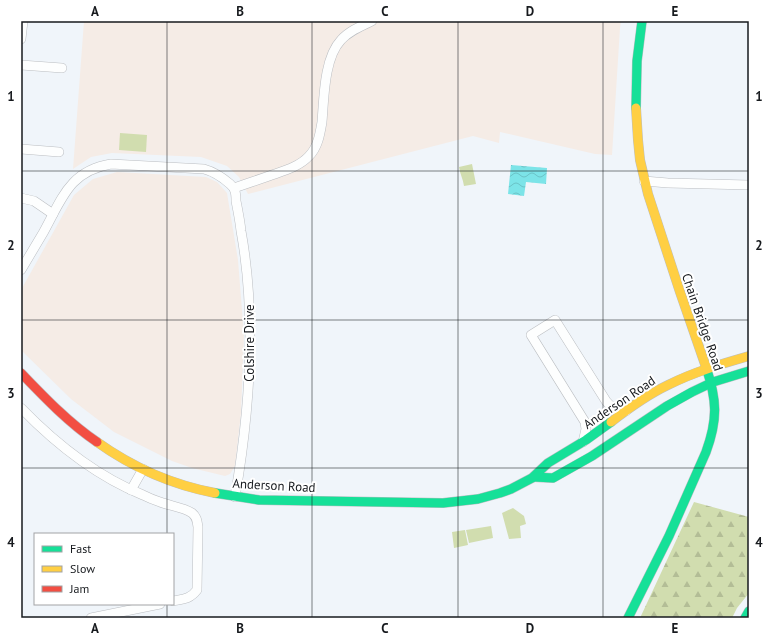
<svg xmlns="http://www.w3.org/2000/svg" width="770" height="639" font-family="'PT Sans',sans-serif">
<style>
.commercial{fill:#f5ece6}
.green{fill:#d1ddaf}
.forest{fill:url(#forest-firs)}
.water{fill:url(#water-waves)}
.lines{fill:none;stroke-linecap:round;stroke-linejoin:round}
.street-casing{stroke:#bbbec2;stroke-width:10}
.fast-casing{stroke:#bbbec2;stroke-width:10}
.slow-casing{stroke:#bbbec2;stroke-width:10}
.jam-casing{stroke:#bbbec2;stroke-width:10}
.street{stroke:#fdfefe;stroke-width:9}
.fast{stroke:#16e098;stroke-width:9}
.slow{stroke:#ffcf43;stroke-width:9}
.jam{stroke:#f24e42;stroke-width:9}
.grid{fill:none;stroke:#171a1e;stroke-width:1;stroke-opacity:0.55}
.labels{text-anchor:middle;stroke-width:4;stroke-linejoin:round;paint-order:stroke}
.street-label{font-size:13px;fill:#171a1e;stroke:#fff}
.neatline{fill:none;stroke:#171a1e;stroke-width:1.5}
.grid-label{font-size:13px;text-anchor:middle;font-weight:bold;fill:#171a1e}
</style>
<defs>
<pattern id="forest-firs" width="22" height="20" patternUnits="userSpaceOnUse"><rect width="22" height="20" fill="#d1ddaf"/><path d="M5 1l3.5 6h-7zM16 11l3.5 6h-7z" fill="#b3bd96"/></pattern>
<pattern id="water-waves" width="16" height="10" patternUnits="userSpaceOnUse"><rect width="16" height="10" fill="#7ce4e8"/><path d="M0 5q4-4 8 0t8 0" fill="none" stroke="#6ac3c7"/></pattern>
</defs>
<rect width="100%" height="100%" fill="#f0f5fa"/>
<g class="commercial">
<path d="M84,21H621L620,28L612,155L595,154L500,132L499,143L473,136L248,194L239,177L227,166L201,157L112,153L91,157L73,169Z"/>
<path d="M117,172L206,177L217,182L227,193L238,260L244,335L241,413L235,466L230,474L225,476L192,468L172,461L114,432L71,399L21,350V290L74,195L93,179Z"/>
</g>
<g class="green">
<path d="M120,133L147,135L146,152L119,150Z"/>
<path d="M472,164L476,184L464,186C463,179 460,174 459,167Z"/>
<path d="M513,508L524,516L526,524L520,526L521,538L509,539L502,513Z"/>
<path d="M491,526L493,538L469,543L466,530Z"/>
<path d="M465,530L468,545L454,548L452,532Z"/>
</g>
<path class="forest" d="M694,502L749,517V593L737,608L732,618H640Z"/>
<path class="water" d="M511,165L547,168L546,184L526,182L524,196L508,194Z"/>
<g class="lines">
<defs>
<g id="street">
<path d="M21,39L23,21"/>
<path d="M21,65L62,68"/>
<path d="M21,149L59,152"/>
<path d="M644,181L668,183L749,185"/>
<path d="M234,188C246,184 257,180 269,176C283,171 299,167 309,156C318,147 320,134 322,122C324,98 324,58 341,40C349,31 361,26 372,21"/>
<path d="M21,198L34,201L53,214"/>
<path d="M21,270C28,258 36,245 43,233C62,199 69,171 111,164L204,169C215,172 222,177 230,184C231,185 234,188 234,189C236,192 236,197 236,201C238,211 240,221 241,231C257,319 250,410 235,497"/>
<path d="M21,408C56,444 96,476 143,495C149,498 154,500 160,502C170,506 183,507 192,513C197,517 197,521 198,527L197,590C190,599 184,599 173,601"/>
<path d="M583,442L586,429L585,422L531,335L555,320L606,401C612,408 617,412 626,411"/>
<path d="M131,490L143,469"/>
<path d="M91,618L160,604"/>
</g>
<g id="fast">
<path d="M636,108L637,61L642,21"/>
<path d="M534,477L553,478L592,456L667,406L692,392L713,382L749,371"/>
<path d="M215,493L259,500L443,503L478,499L500,493L511,489L532,478L548,463L586,440L611,422"/>
<path d="M628,618L669,536L706,452C718,419 717,400 706,367"/>
<path d="M745,618L749,611"/>
</g>
<g id="slow">
<path d="M636,108L638,140L640,160L648,194L680,292L706,367"/>
<path d="M611,422C629,408 647,395 668,385C694,372 721,364 749,356"/>
<path d="M97,442C132,467 173,485 215,493"/>
</g>
<path id="jam" d="M21,373C45,398 69,423 97,442"/>
</defs>
<use href="#street" class="street-casing"/>
<use href="#fast" class="fast-casing"/>
<use href="#slow" class="slow-casing"/>
<use href="#jam" class="jam-casing"/>
<use href="#street" class="street"/>
<use href="#fast" class="fast"/>
<use href="#slow" class="slow"/>
<use href="#jam" class="jam"/>
</g>
<path class="grid" d="M167,21V534M312,21V618M458,21V618M603,21V618M21,171H749M21,320H749M21,468H749M167,604V618"/>
<g class="labels">
<g class="street-label">
<text transform="translate(703 322) rotate(71)" y="5">Chain Bridge Road</text>
<text transform="translate(249 343) rotate(-90)" y="5">Colshire Drive</text>
<text transform="translate(619 402) rotate(-34)" y="5">Anderson Road</text>
<text transform="translate(274 485) rotate(3)" y="5">Anderson Road</text>
</g>
</g>
<rect width="770" height="639" fill="none" stroke="#ffffff" stroke-width="44"/>
<rect x="34" y="533" width="140" height="72" fill="#ffffff" stroke="#a2a3a5"/>
<rect x="42" y="546" width="20" height="6" fill="#16e098" stroke="#a2a3a5"/>
<text x="70" y="553" font-size="12" fill="#171a1e">Fast</text>
<rect x="42" y="566" width="20" height="6" fill="#ffcf43" stroke="#a2a3a5"/>
<text x="70" y="573" font-size="12" fill="#171a1e">Slow</text>
<rect x="42" y="586" width="20" height="6" fill="#f24e42" stroke="#a2a3a5"/>
<text x="70" y="593" font-size="12" fill="#171a1e">Jam</text>
<rect x="22" y="22" width="726" height="595" class="neatline"/>
<g class="grid-label">
<text x="95" y="16">A</text>
<text x="240" y="16">B</text>
<text x="385" y="16">C</text>
<text x="530" y="16">D</text>
<text x="675" y="16">E</text>
<text x="11" y="101">1</text>
<text x="759" y="101">1</text>
<text x="11" y="250">2</text>
<text x="759" y="250">2</text>
<text x="11" y="398">3</text>
<text x="759" y="398">3</text>
<text x="11" y="547">4</text>
<text x="759" y="547">4</text>
<text x="95" y="633">A</text>
<text x="240" y="633">B</text>
<text x="385" y="633">C</text>
<text x="530" y="633">D</text>
<text x="675" y="633">E</text>
</g>
</svg>
